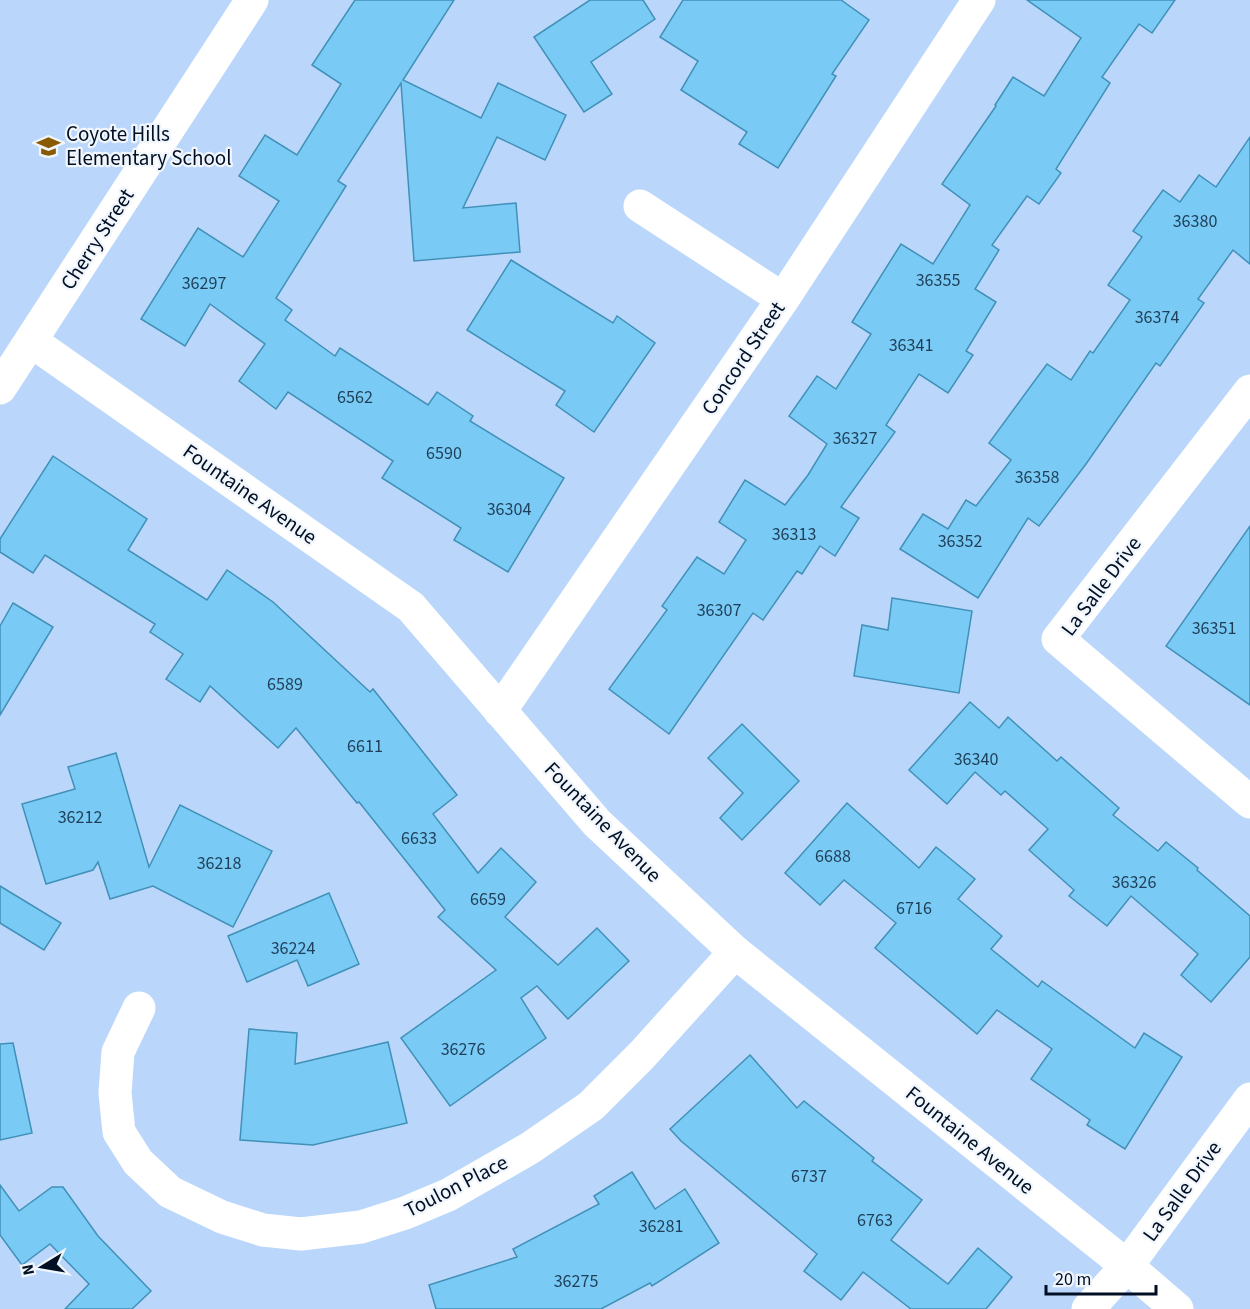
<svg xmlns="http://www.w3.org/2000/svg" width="1250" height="1309" font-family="'Source Sans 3',sans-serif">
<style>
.building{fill:#79cbf6;stroke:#4190b8;stroke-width:1.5}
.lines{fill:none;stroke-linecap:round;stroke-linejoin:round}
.minor{stroke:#fff;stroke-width:33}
.tertiary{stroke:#fff;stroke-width:33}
.labels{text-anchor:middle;stroke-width:4.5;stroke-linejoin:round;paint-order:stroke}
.number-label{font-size:18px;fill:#1f3e58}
.poi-label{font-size:21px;fill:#010f24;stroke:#f1f6fc;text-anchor:start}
.street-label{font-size:21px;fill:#010f24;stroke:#f1f6fc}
</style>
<rect width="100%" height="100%" fill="#bad7fb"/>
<g class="building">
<path d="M355,0H454L403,80L481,118L498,83L566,115L545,160L497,137L463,208L516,203L520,252L414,261L401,83L338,181L346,186L276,298L292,310L285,320L335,356L340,348L428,405L437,392L473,416L470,421L564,478L508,572L454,540L461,528L382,478L393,461L288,392L276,409L239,381L265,344L210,304L185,346L141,319L198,228L243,257L279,201L239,176L265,135L297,155L341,84L312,65Z"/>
<path d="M590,0H643L655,19L591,62L612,94L584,112L534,37Z"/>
<path d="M683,0H841L869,20L832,74L836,76L778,168L739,144L747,132L681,90L698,61L660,37Z"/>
<path d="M1027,0H1175L1152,33L1139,24L1102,77L1110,83L1056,169L1061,173L1039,204L1027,196L992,245L999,250L975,289L996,302L966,351L973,355L948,393L919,374L886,425L895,432L841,507L859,518L835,556L820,546L802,574L797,571L763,620L753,613L669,734L609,689L667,610L662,606L697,557L724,574L746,540L719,522L745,480L785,505L808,475L827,444L789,416L817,376L836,389L871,334L852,322L901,244L933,264L970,205L942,184L996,106L995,105L1013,77L1044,96L1081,38Z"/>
<path d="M1250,137V264L1233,250L1198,299L1204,303L1160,366L1156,363L1086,464L1039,526L1028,518L978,598L900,549L923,514L948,529L966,500L976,506L1011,460L989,443L1047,364L1071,380L1090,351L1093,353L1130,300L1108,285L1142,237L1133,231L1163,190L1180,202L1199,175L1216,187Z"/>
<path d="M511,260L613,323L617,316L655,343L594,432L556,405L565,391L467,330Z"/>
<path d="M53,456L147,519L128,550L207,600L227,570L273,602L370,692L373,689L457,795L433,814L478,873L501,848L536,882L505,917L558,965L597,928L629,961L568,1019L537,986L521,998L546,1038L450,1106L401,1038L496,970L438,917L445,910L359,802L357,803L296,728L278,748L210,686L200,702L166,679L183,654L150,632L155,624L45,555L33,573L0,552V539Z"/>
<path d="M1250,526V705L1166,646Z"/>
<path d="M892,598L972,611L959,693L854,676L862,625L888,630Z"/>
<path d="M13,603L53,627L0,715V626Z"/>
<path d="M970,702L999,728L1008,717L1057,761L1061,757L1119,808L1113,815L1158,851L1166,842L1198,868L1197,870L1250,916V957L1211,1002L1181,975L1198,954L1131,896L1107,926L1069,896L1074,890L1029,850L1048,829L1005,791L1001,795L975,772L947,804L909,770Z"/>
<path d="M742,724L799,781L742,840L720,818L743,793L708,758Z"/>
<path d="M116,753L149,867L180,805L272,851L233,927L153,886L110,899L98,862L93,870L46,884L22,804L75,789L68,767Z"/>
<path d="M847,803L919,868L936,847L975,879L958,899L1002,936L991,949L1038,987L1042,981L1135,1048L1144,1033L1182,1057L1125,1149L1087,1125L1090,1120L1031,1079L1052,1049L997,1010L977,1034L875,948L896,923L844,880L820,905L785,873Z"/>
<path d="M0,886L61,923L44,950L0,923Z"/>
<path d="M329,893L359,964L308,986L297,960L247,982L228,936Z"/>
<path d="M249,1029L297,1033L295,1064L388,1042L407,1123L313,1145L240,1140Z"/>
<path d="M13,1043L32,1133L0,1140V1044Z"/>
<path d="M750,1055L797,1108L804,1101L874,1158L872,1161L922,1200L891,1240L948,1284L978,1248L1012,1277L986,1309H911L863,1272L841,1300L804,1271L817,1254L681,1141L670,1129Z"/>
<path d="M632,1172L655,1209L685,1189L719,1243L652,1286L650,1283L601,1309H436L429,1285L517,1257L513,1249L599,1204L594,1196Z"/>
<path d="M0,1185L19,1211L52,1187H63L98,1236L151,1291L132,1309H65L89,1284L50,1244L22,1265L0,1235Z"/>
</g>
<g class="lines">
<g class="minor">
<path d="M640,206L783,299"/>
<path d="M31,341L411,607L597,823L735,952L1127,1266L1177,1309"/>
<path d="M1250,391L1058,639L1250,802"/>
<path d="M500,711L783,299L979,0"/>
<path d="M139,1008L118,1052L115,1093L119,1132L138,1162L170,1192L222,1217L263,1230L301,1234L361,1227L405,1213L448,1195L530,1148L591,1106L642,1055L735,952"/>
<path d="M1088,1309L1127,1266L1250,1099"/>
</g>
<path class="tertiary" d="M0,388L252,0"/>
</g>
<defs>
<symbol id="school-bare" viewBox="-9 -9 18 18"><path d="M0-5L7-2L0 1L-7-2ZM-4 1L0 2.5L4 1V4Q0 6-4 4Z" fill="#8a5a01" stroke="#f1f6fc" stroke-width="2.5" paint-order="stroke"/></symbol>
</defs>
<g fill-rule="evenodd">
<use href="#school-bare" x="32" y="130" width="33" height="33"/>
</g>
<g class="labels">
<g class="number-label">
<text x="1195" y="227">36380</text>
<text x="938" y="286">36355</text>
<text x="204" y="289">36297</text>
<text x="1157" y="323">36374</text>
<text x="911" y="351">36341</text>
<text x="355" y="403">6562</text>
<text x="855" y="444">36327</text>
<text x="444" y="459">6590</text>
<text x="1037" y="483">36358</text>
<text x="509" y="515">36304</text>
<text x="794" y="540">36313</text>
<text x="960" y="547">36352</text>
<text x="719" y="616">36307</text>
<text x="1214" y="634">36351</text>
<text x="285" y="690">6589</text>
<text x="365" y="752">6611</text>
<text x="976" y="765">36340</text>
<text x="80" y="823">36212</text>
<text x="419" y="844">6633</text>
<text x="833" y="862">6688</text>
<text x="219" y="869">36218</text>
<text x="1134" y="888">36326</text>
<text x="488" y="905">6659</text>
<text x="914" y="914">6716</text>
<text x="293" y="954">36224</text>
<text x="463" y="1055">36276</text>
<text x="809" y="1182">6737</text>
<text x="875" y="1226">6763</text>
<text x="661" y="1232">36281</text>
<text x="576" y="1287">36275</text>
</g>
<g class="poi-label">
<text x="66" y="141">Coyote Hills<tspan x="66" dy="24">Elementary School</tspan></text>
</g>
<g class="street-label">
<text transform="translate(97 239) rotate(-57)" y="7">Cherry Street</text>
<text transform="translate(743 358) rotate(-56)" y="7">Concord Street</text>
<text transform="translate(250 494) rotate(35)" y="7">Fountaine Avenue</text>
<text transform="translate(1101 586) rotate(-53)" y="7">La Salle Drive</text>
<text transform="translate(603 822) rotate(46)" y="7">Fountaine Avenue</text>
<text transform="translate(970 1140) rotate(39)" y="7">Fountaine Avenue</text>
<text transform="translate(456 1186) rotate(-27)" y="7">Toulon Place</text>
<text transform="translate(1182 1191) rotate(-54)" y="7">La Salle Drive</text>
</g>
</g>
<g transform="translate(42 1267) rotate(259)" stroke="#f1f6fc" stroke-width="4.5" paint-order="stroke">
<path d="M0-4.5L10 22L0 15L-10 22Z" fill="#010f24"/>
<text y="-9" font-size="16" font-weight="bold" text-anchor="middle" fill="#010f24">N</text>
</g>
<path d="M1046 1285v9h110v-9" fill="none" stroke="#010f24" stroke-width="3"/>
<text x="1055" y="1285" font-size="18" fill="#010f24" stroke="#f1f6fc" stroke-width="4.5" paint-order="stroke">20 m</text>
</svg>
